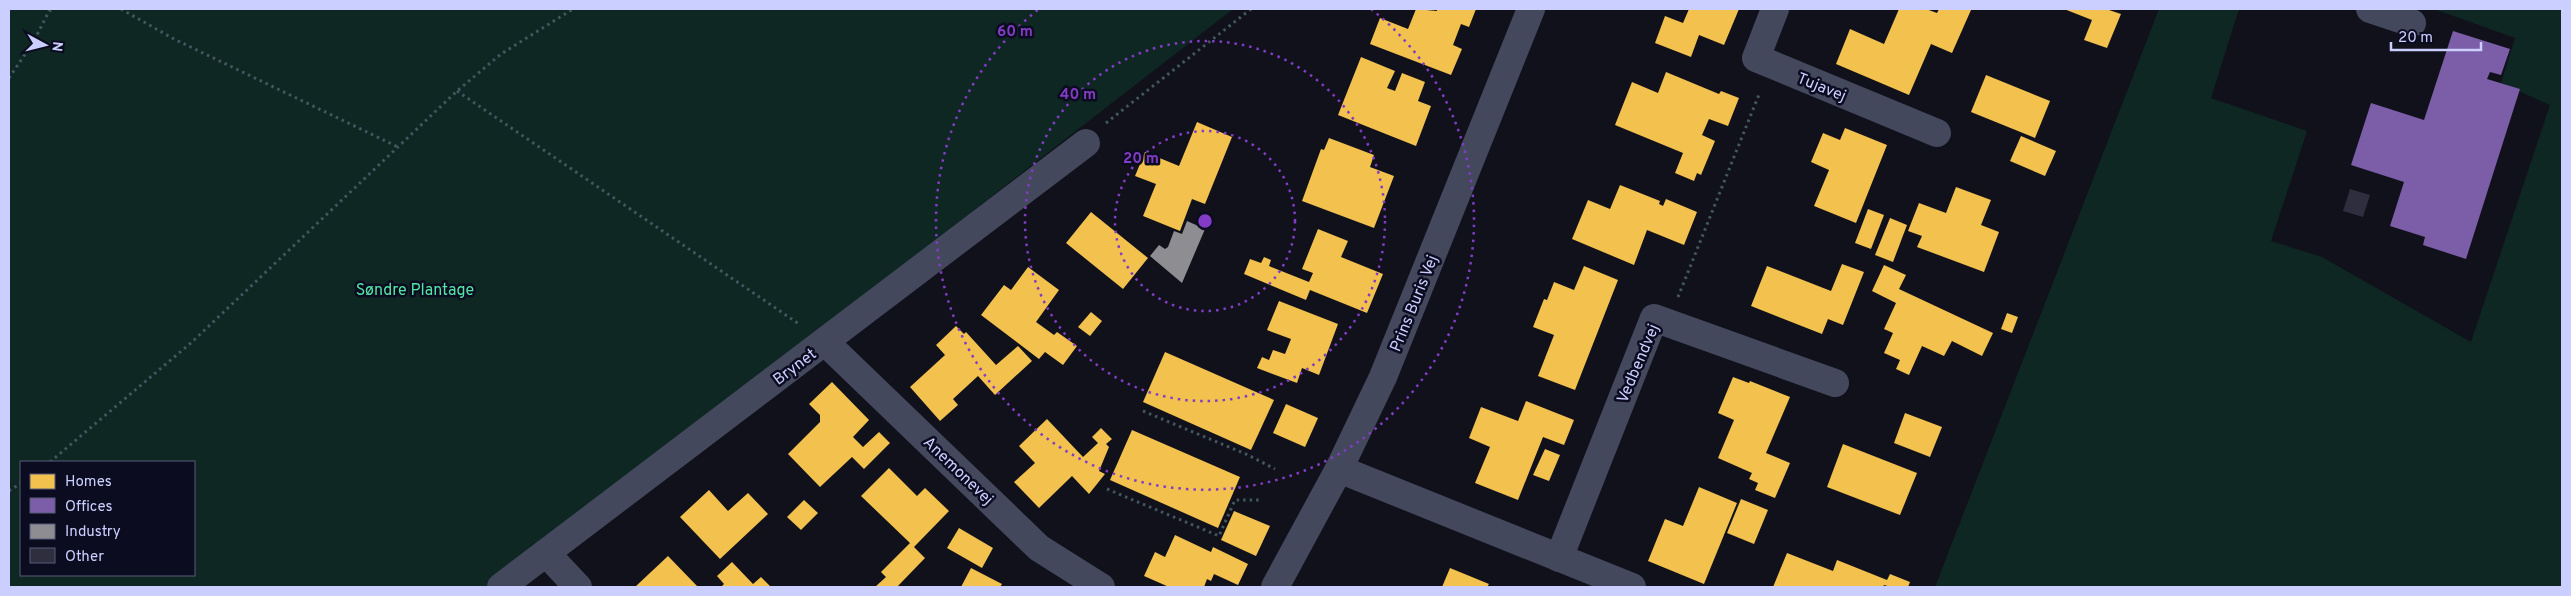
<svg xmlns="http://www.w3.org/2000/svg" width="2571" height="596" font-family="Overpass,sans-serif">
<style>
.green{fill:#0e2723;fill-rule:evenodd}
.homes{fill:#f2c14e}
.offices{fill:#7b5ea7}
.industry{fill:#8d8d92}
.building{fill:#2e2e3f}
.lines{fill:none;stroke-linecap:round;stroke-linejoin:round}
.path{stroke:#435760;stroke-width:3;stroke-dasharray:2.5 4;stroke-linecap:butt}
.minor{stroke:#44485d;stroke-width:28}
.ring{fill:none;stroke:#833cc5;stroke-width:2.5;stroke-dasharray:2.5 5}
.labels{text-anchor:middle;stroke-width:5;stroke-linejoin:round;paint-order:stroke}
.street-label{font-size:16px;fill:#cbcfff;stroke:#0c0c21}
.park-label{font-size:16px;fill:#52e5a4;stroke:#0c0c21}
.centre{fill:#833cc5;stroke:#0c0c21;stroke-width:2.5}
.ring-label{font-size:15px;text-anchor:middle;font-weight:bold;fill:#833cc5;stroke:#0c0c21;stroke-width:5;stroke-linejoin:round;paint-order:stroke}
</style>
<rect width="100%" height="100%" fill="#11111c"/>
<g class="green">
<path d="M9,9H1233L489,587H9ZM21,462H194V575H21Z"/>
<path d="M2159,9H2239L2211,98L2307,131L2271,241L2322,257L2471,342L2550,105L2501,83L2515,38L2434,9H2562V587H1935Z"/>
</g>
<g class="homes">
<path d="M1416,9L1437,11V9H1476L1469,27L1461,24L1453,45L1462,49L1451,75L1370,44L1380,18L1408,29Z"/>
<path d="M1689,9H1739L1724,45L1699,35L1691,57L1655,43L1665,16L1683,23Z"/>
<path d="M1899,9H1926L1937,13L1939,9L1971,10L1952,53L1931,44L1909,95L1836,64L1850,29L1884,44Z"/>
<path d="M2064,9H2106L2121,14L2107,48L2084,40L2092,20Z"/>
<path d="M1361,57L1395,71L1387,88L1395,91L1402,73L1425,82L1418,101L1431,106L1416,146L1338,115Z"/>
<path d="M1666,72L1719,94L1721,91L1739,98L1728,126L1709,119L1702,135L1715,141L1701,175L1697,173L1694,181L1675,173L1683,153L1615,125L1632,82L1658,93Z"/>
<path d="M1986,75L2050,101L2035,138L1971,112Z"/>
<path d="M1197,122L1232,137L1205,204L1192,199L1180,231L1143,216L1156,184L1135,176L1145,152L1179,166Z"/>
<path d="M1845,128L1887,145L1856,223L1814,206L1829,170L1811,162L1823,133L1840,140Z"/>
<path d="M2021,136L2056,151L2045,176L2010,161Z"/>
<path d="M1329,138L1374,155L1370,167L1394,176L1374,228L1302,201L1321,149L1324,150Z"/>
<path d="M1620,185L1660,201L1659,204L1663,206L1666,199L1697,212L1684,245L1647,230L1634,265L1572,239L1588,200L1610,209Z"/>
<path d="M1956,187L1991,200L1981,225L1999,232L1984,272L1917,247L1922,236L1908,231L1919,203L1946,213Z"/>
<path d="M1868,209L1884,215L1871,249L1855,243Z"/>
<path d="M1091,212L1148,258L1123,289L1066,243Z"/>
<path d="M1890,218L1907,225L1893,262L1875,255Z"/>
<path d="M1318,229L1348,241L1341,257L1383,274L1367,313L1310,290L1306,300L1244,274L1250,259L1261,263L1264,257L1271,260L1269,266L1309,282L1313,273L1302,269Z"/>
<path d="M1842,264L1864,272L1843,325L1828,319L1822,334L1751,306L1767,266L1831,291Z"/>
<path d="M1884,265L1906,275L1899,289L1993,333L1982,356L1952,341L1944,356L1922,346L1909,375L1896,369L1900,360L1884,353L1893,333L1884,329L1896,303L1872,291Z"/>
<path d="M1584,266L1618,280L1575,390L1538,376L1554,335L1533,327L1544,299L1547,300L1554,282L1574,290Z"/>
<path d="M1028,267L1059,290L1036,322L1054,335L1057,332L1077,346L1063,365L1045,352L1039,359L981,315L1004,285L1011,290Z"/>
<path d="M1279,301L1338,324L1319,375L1302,368L1297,383L1257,368L1262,357L1269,360L1273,350L1285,354L1291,339L1267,330Z"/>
<path d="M1091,312L1102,321L1090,336L1078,327Z"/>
<path d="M2007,313L2018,317L2012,333L2001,329Z"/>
<path d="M956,326L964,334L966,332L996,365L1018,346L1032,361L995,395L978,376L953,399L958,405L940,421L910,387L945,355L936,345Z"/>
<path d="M1165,352L1274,400L1251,450L1143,402Z"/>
<path d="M1733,377L1749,383L1750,381L1790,397L1766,453L1790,463L1775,498L1755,490L1758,483L1749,479L1752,473L1718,458L1734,420L1718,413Z"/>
<path d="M832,382L869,420L853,437L863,447L879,432L890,443L864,469L852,457L820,487L788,454L820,422V415L809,404Z"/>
<path d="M1526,401L1574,420L1564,445L1543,437L1518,500L1475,483L1490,447L1469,438L1481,407L1518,421Z"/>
<path d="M1286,404L1318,418L1305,447L1273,433Z"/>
<path d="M1905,413L1942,427L1930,457L1894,443Z"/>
<path d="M1047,419L1083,457L1098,443L1092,437L1101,428L1112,439L1106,444L1109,447L1099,471L1105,474L1089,494L1072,476L1039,508L1014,482L1035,463L1019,446Z"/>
<path d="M1132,430L1240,477L1218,528L1110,480Z"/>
<path d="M1843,444L1917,473L1900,515L1827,487Z"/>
<path d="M1545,449L1560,455L1549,481L1533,475Z"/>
<path d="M889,468L917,496L925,488L949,511L914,547L925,558L897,587H875L886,577L881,572L910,543L861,496Z"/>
<path d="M1699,487L1737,503L1704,584L1648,561L1665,519L1683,526Z"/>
<path d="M709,490L728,511L748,493L768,514L720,559L680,517Z"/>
<path d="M1741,499L1768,510L1754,544L1727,533Z"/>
<path d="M804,500L818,513L801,530L787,517Z"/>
<path d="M1234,511L1270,526L1256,556L1221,540Z"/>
<path d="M959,528L993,548L982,568L947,548Z"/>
<path d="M1175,535L1211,552L1213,547L1248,564L1238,585L1214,574L1211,581L1207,579L1204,587H1169L1144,576L1155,552L1165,557Z"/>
<path d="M1787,553L1833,571L1837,560L1887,580L1890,574L1910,582L1908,587H1891L1884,585L1883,587H1773Z"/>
<path d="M668,556L698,587H635Z"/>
<path d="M732,562L753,584L761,577L771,587H721L724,584L717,576Z"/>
<path d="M971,568L1002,584L1000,587H961Z"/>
<path d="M1450,568L1489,584L1487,587H1442Z"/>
</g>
<path class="offices" d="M2453,31L2510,49L2501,75L2490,72L2487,79L2520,89L2466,259L2423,245L2425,237L2390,226L2404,182L2351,165L2371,103L2424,120Z"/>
<path class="industry" d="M1187,221L1205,229L1182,283L1150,256L1159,245L1165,249L1168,247L1174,231L1182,234Z"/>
<path class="building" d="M2350,189L2370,195L2363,217L2343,211Z"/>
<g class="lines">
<g class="path">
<path d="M121,9L174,39L398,147"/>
<path d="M9,78L34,41L49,11L54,9"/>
<path d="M457,91L799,324"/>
<path d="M1106,123L1251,9"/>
<path d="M1678,297L1760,92"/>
<path d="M1143,411L1248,455L1275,469"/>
<path d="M50,462L192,342L457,91L501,54L573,9"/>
<path d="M1107,489L1219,536L1235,500H1261"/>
<path d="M9,491L21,483"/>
</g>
<g class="minor">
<path d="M1775,9L1756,58L1937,133"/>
<path d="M2370,9L2412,23"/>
<path d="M825,342L1039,548L1101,587"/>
<path d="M1339,469L1632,587"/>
<path d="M546,553L578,587"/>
<path d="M1559,558L1654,318L1835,383"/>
<path d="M501,587L1086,143"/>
<path d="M1275,587L1339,469L1383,377L1531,9"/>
</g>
</g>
<g class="ring">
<circle cx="1205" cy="221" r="90"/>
<circle cx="1205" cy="221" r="180"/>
<path d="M1371 9A269 269 0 1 1 1039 9"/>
</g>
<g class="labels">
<g class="street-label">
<text transform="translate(1822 86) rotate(22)" y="6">Tujavej</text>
<text transform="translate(1413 303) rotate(-68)" y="6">Prins Buris Vej</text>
<text transform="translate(1637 363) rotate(-67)" y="6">Vedbendvej</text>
<text transform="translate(794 366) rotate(-37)" y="6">Brynet</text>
<text transform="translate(959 470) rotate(44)" y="6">Anemonevej</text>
</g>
<g class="park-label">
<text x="415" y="295">Søndre Plantage</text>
</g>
</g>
<circle cx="1205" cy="221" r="8" class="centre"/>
<g class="ring-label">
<text x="1015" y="36">60 m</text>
<text x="1078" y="99">40 m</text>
<text x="1141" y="163">20 m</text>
</g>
<rect width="2571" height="596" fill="none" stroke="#cbcfff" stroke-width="20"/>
<rect x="20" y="461" width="175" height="115" fill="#0c0c21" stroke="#585a7a"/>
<rect x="30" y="474" width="25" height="15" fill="#f2c14e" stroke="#585a7a"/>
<text x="65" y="486" font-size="15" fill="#cbcfff">Homes</text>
<rect x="30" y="498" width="25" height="15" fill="#7b5ea7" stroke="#585a7a"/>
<text x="65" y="511" font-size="15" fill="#cbcfff">Offices</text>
<rect x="30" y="524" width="25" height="15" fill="#8d8d92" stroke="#585a7a"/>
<text x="65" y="536" font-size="15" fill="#cbcfff">Industry</text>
<rect x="30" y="548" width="25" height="15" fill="#2e2e3f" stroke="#585a7a"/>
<text x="65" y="561" font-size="15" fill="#cbcfff">Other</text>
<g transform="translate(45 45) rotate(97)" stroke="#0c0c21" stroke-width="4" paint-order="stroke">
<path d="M0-4L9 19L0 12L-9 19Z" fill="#cbcfff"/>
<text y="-8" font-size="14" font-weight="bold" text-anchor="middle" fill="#cbcfff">N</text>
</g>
<path d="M2391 42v8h90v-8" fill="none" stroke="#cbcfff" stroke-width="2.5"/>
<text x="2398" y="42" font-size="15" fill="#cbcfff" stroke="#0c0c21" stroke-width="4" paint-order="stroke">20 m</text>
</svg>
